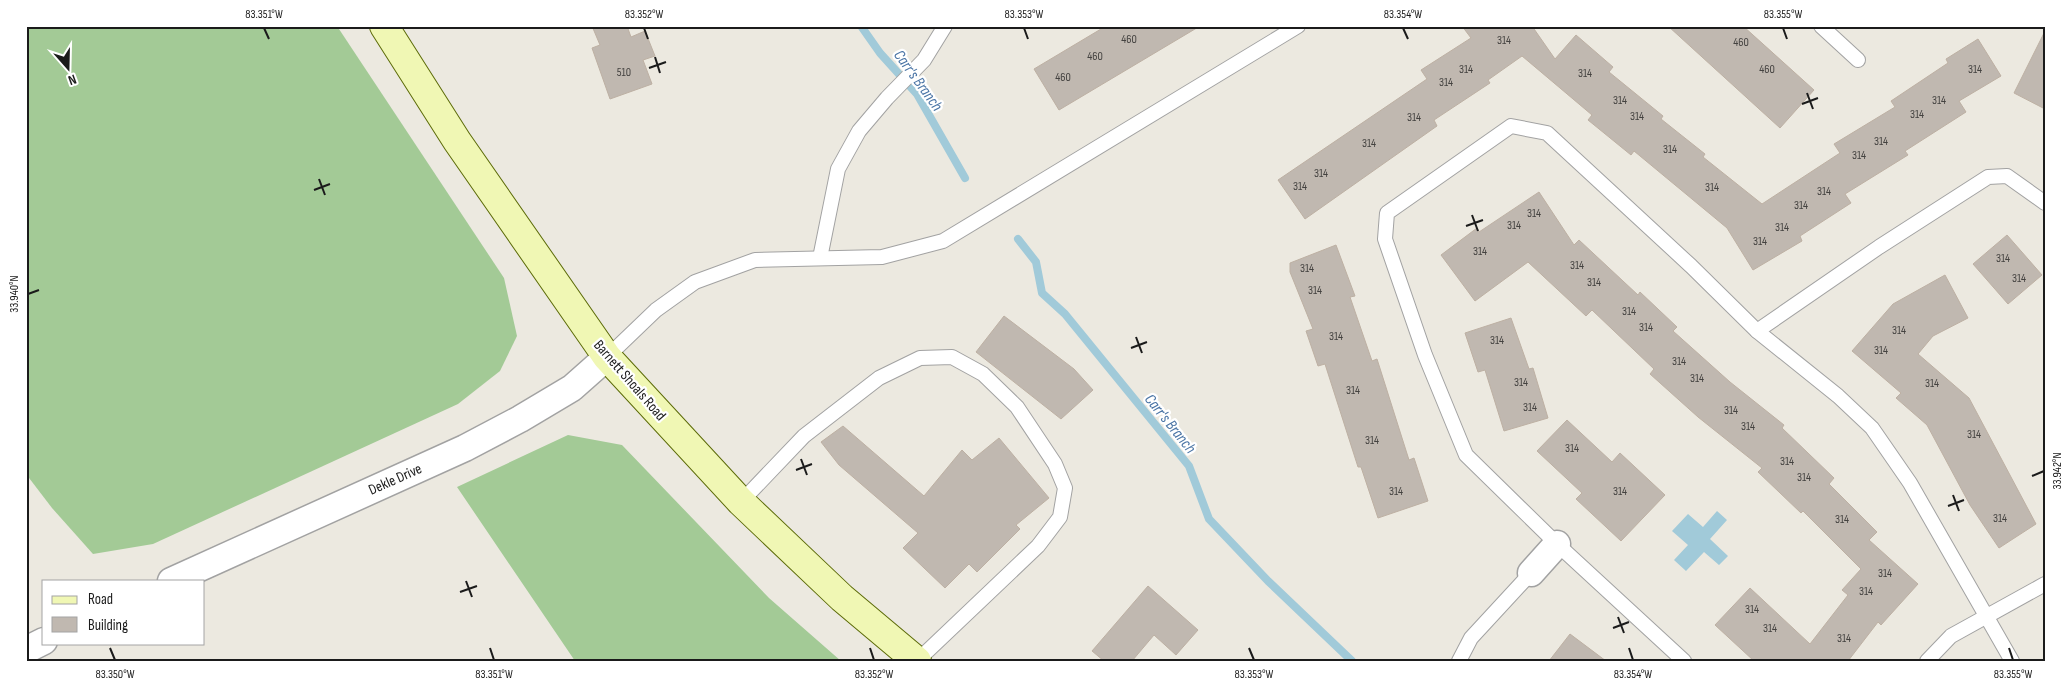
<svg xmlns="http://www.w3.org/2000/svg" width="2071" height="687" font-family="'Sofia Sans Condensed',sans-serif">
<style>
.forest{fill:#a3ca96}
.water{fill:#a1cad9}
.lines{fill:none;stroke-linecap:round;stroke-linejoin:round}
.stream{stroke:#a1cad9;stroke-width:8}
.building{fill:#c0b8b0;stroke:#bdb0a3}
.lane-casing{stroke:#a2a2a2;stroke-width:16}
.street-casing{stroke:#a2a2a2;stroke-width:29}
.secondary-casing{stroke:#5c6b08;stroke-width:30}
.lane{stroke:#fff;stroke-width:14}
.street{stroke:#fff;stroke-width:26}
.secondary{stroke:#f0f7b4;stroke-width:28}
.ticks{fill:none;stroke:#1b1b1b;stroke-width:2}
.labels{text-anchor:middle;stroke-width:4.5;stroke-linejoin:round;paint-order:stroke}
.number-label{font-size:12px;fill:#444240}
.street-label{font-size:15px;fill:#1b1b1b;stroke:#fff}
.water-label{font-size:16px;font-style:italic;fill:#4b75a6;stroke:#fff}
.neatline{fill:none;stroke:#1b1b1b;stroke-width:2}
.ticks-label{font-size:12px;text-anchor:middle;fill:#1b1b1b}
</style>
<rect width="100%" height="100%" fill="#ece9e0"/>
<g class="forest">
<path d="M26,26H337L504,278L517,336L500,371L458,404L153,544L93,554L52,508L26,474Z"/>
<path d="M568,435L622,445L769,598L841,661H575L457,487Z"/>
</g>
<path class="water" d="M1717,511L1727,520L1710,539L1728,556L1719,565L1704,552L1686,571L1674,560L1688,545L1672,531L1688,514L1703,527Z"/>
<g class="lines">
<g class="stream">
<path d="M861,26L880,53L917,94L965,178"/>
<path d="M1018,239L1036,262L1042,293L1065,314L1189,466L1209,519L1268,581L1352,661"/>
</g>
</g>
<g class="building">
<path d="M592,26H627L631,37L645,31L655,56L643,60L652,84L610,99L592,48L600,45Z"/>
<path d="M1106,26H1200L1059,110L1034,69Z"/>
<path d="M1462,26H1532L1555,59L1576,35L1613,67L1609,72L1663,116L1661,119L1705,154L1703,157L1762,204L1840,153L1834,144L1895,107L1891,101L1948,63L1946,59L1978,39L2001,76L1959,101L1966,112L1905,151L1908,155L1845,194L1851,203L1800,236L1802,241L1753,270L1727,228L1634,151L1631,155L1588,120L1592,115L1522,56L1488,80L1490,83L1434,120L1437,126L1305,219L1278,180L1427,79L1421,70L1471,38Z"/>
<path d="M1668,26H1743L1814,90L1780,128Z"/>
<path d="M2045,31V109L2014,93Z"/>
<path d="M1539,192L1574,245L1579,240L1638,295L1640,292L1677,327L1673,331L1730,382L1784,425L1782,428L1834,478L1829,484L1877,532L1869,540L1918,584L1881,625L1878,622L1848,661H1754L1715,625L1750,588L1810,644L1848,595L1842,590L1861,569L1803,511L1801,513L1758,472L1762,468L1698,417L1650,374L1654,369L1592,310L1586,316L1528,262L1475,301L1441,255L1477,228L1479,232Z"/>
<path d="M2007,235L2042,275L2008,304L1973,264Z"/>
<path d="M1336,245L1355,296L1350,297L1372,361L1377,359L1409,460L1414,458L1428,501L1378,518L1361,467H1358L1325,364L1318,366L1306,331L1313,329L1290,272V263Z"/>
<path d="M1945,275L1968,318L1933,336L1918,354L1969,398L2036,524L1999,548L1970,505L1927,425L1896,398L1901,393L1852,351L1893,304Z"/>
<path d="M1004,316L1074,369L1093,390L1061,419L976,352Z"/>
<path d="M1511,318L1529,369L1533,368L1548,418L1504,431L1485,370L1478,372L1465,333Z"/>
<path d="M1567,420L1612,462L1620,453L1665,495L1621,541L1576,499L1582,493L1537,451Z"/>
<path d="M843,426L924,496L962,450L972,460L999,438L1049,498L1016,525L1020,529L977,572L969,564L945,588L903,548L918,533L839,465L821,442Z"/>
<path d="M1148,586L1198,630L1176,655L1154,635L1132,661H1104L1092,651Z"/>
<path d="M1570,634L1606,661H1549Z"/>
</g>
<g class="lines">
<defs>
<g id="lane">
<path d="M1821,26L1858,60"/>
<path d="M820,258L838,169L859,131L887,98L924,60L945,26"/>
<path d="M1757,331L1879,247L1988,177L2007,176L2045,203"/>
<path d="M607,357L656,310L695,282L755,260L882,257L943,241L1298,26"/>
<path d="M741,502L804,436L879,378L920,358L952,357L983,374L1017,407L1055,464L1065,488L1060,517L1038,546L917,661"/>
<path d="M1459,661L1471,638L1531,573"/>
<path d="M1684,661L1557,544L1466,455L1425,355L1385,239L1387,213L1511,126L1547,133L1691,266L1757,331L1838,396L1872,428L1910,483L2012,661"/>
<path d="M1927,661L1951,636L2045,584"/>
</g>
<g id="street">
<path d="M1531,573L1557,544"/>
<path d="M171,581L465,448L520,419L572,388L607,357"/>
<path d="M26,650L44,641"/>
</g>
<path id="secondary" d="M384,26L457,141L607,357L741,502L842,598L917,661"/>
</defs>
<use href="#lane" class="lane-casing"/>
<use href="#street" class="street-casing"/>
<use href="#secondary" class="secondary-casing"/>
<use href="#lane" class="lane"/>
<use href="#street" class="street"/>
<use href="#secondary" class="secondary"/>
</g>
<path class="ticks" d="M264,28L269,39M644,28L648,39M1024,28L1028,39M1403,28L1408,39M1783,28L1787,39M655,57L660,73M649,68L666,62M1807,93L1813,109M1802,104L1818,98M319,179L325,195M314,190L330,184M1472,215L1478,231M1466,226L1483,220M28,294L39,290M1136,337L1142,353M1131,348L1147,342M801,459L807,475M796,470L812,464M2032,476L2044,471M1953,495L1959,511M1948,506L1964,500M466,581L472,597M460,592L477,586M1618,617L1624,633M1613,628L1629,622M110,648L115,660M490,648L494,660M870,648L874,660M1249,648L1254,660M1629,648L1633,660M2009,648L2013,660"/>
<g class="labels">
<g class="number-label">
<text x="1129" y="43">460</text>
<text x="1504" y="44">314</text>
<text x="1741" y="46">460</text>
<text x="1095" y="60">460</text>
<text x="1466" y="73">314</text>
<text x="1767" y="73">460</text>
<text x="1975" y="73">314</text>
<text x="624" y="76">510</text>
<text x="1585" y="77">314</text>
<text x="1063" y="81">460</text>
<text x="1446" y="86">314</text>
<text x="1620" y="104">314</text>
<text x="1939" y="104">314</text>
<text x="1917" y="118">314</text>
<text x="1637" y="120">314</text>
<text x="1414" y="121">314</text>
<text x="1881" y="145">314</text>
<text x="1369" y="147">314</text>
<text x="1670" y="153">314</text>
<text x="1859" y="159">314</text>
<text x="1321" y="177">314</text>
<text x="1300" y="190">314</text>
<text x="1712" y="191">314</text>
<text x="1824" y="195">314</text>
<text x="1801" y="209">314</text>
<text x="1534" y="217">314</text>
<text x="1514" y="229">314</text>
<text x="1782" y="231">314</text>
<text x="1760" y="245">314</text>
<text x="1480" y="255">314</text>
<text x="2003" y="262">314</text>
<text x="1577" y="269">314</text>
<text x="1307" y="272">314</text>
<text x="2019" y="282">314</text>
<text x="1594" y="286">314</text>
<text x="1315" y="294">314</text>
<text x="1629" y="315">314</text>
<text x="1646" y="331">314</text>
<text x="1899" y="334">314</text>
<text x="1336" y="340">314</text>
<text x="1497" y="344">314</text>
<text x="1881" y="354">314</text>
<text x="1679" y="365">314</text>
<text x="1697" y="382">314</text>
<text x="1521" y="386">314</text>
<text x="1932" y="387">314</text>
<text x="1353" y="394">314</text>
<text x="1530" y="411">314</text>
<text x="1731" y="414">314</text>
<text x="1748" y="430">314</text>
<text x="1974" y="438">314</text>
<text x="1372" y="444">314</text>
<text x="1572" y="452">314</text>
<text x="1787" y="465">314</text>
<text x="1804" y="481">314</text>
<text x="1396" y="495">314</text>
<text x="1620" y="495">314</text>
<text x="2000" y="522">314</text>
<text x="1842" y="523">314</text>
<text x="1885" y="577">314</text>
<text x="1866" y="595">314</text>
<text x="1752" y="613">314</text>
<text x="1770" y="632">314</text>
<text x="1844" y="642">314</text>
</g>
<g class="street-label">
<text transform="translate(630 380) rotate(49)" y="5">Barnett Shoals Road</text>
<text transform="translate(395 479) rotate(-24)" y="5">Dekle Drive</text>
</g>
<g class="water-label">
<text transform="translate(919 80) rotate(54)" y="6">Carr's Branch</text>
<text transform="translate(1171 423) rotate(51)" y="6">Carr's Branch</text>
</g>
</g>
<rect width="2071" height="687" fill="none" stroke="#ffffff" stroke-width="55"/>
<rect x="42" y="580" width="162" height="65" fill="#ffffff" stroke="#a4a4a4"/>
<rect x="52" y="596" width="25" height="8" fill="#f0f7b4" stroke="#a4a4a4"/>
<text x="88" y="604" font-size="15" fill="#1b1b1b">Road</text>
<rect x="52" y="617" width="25" height="15" fill="#c0b8b0" stroke="#a4a4a4"/>
<text x="88" y="630" font-size="15" fill="#1b1b1b">Building</text>
<g transform="translate(68 68) rotate(160)" stroke="#ffffff" stroke-width="4" paint-order="stroke">
<path d="M0-4L9 19L0 12L-9 19Z" fill="#1b1b1b"/>
<text y="-8" font-size="14" font-weight="bold" text-anchor="middle" fill="#1b1b1b">N</text>
</g>
<rect x="28" y="28" width="2016" height="632" class="neatline"/>
<g class="ticks-label">
<text x="264" y="18">83.351°W</text>
<text x="644" y="18">83.352°W</text>
<text x="1024" y="18">83.353°W</text>
<text x="1403" y="18">83.354°W</text>
<text x="1783" y="18">83.355°W</text>
<text transform="translate(14 294) rotate(-90)" y="4">33.940°N</text>
<text transform="translate(2057 471) rotate(-90)" y="4">33.942°N</text>
<text x="115" y="678">83.350°W</text>
<text x="494" y="678">83.351°W</text>
<text x="874" y="678">83.352°W</text>
<text x="1254" y="678">83.353°W</text>
<text x="1633" y="678">83.354°W</text>
<text x="2013" y="678">83.355°W</text>
</g>
</svg>
